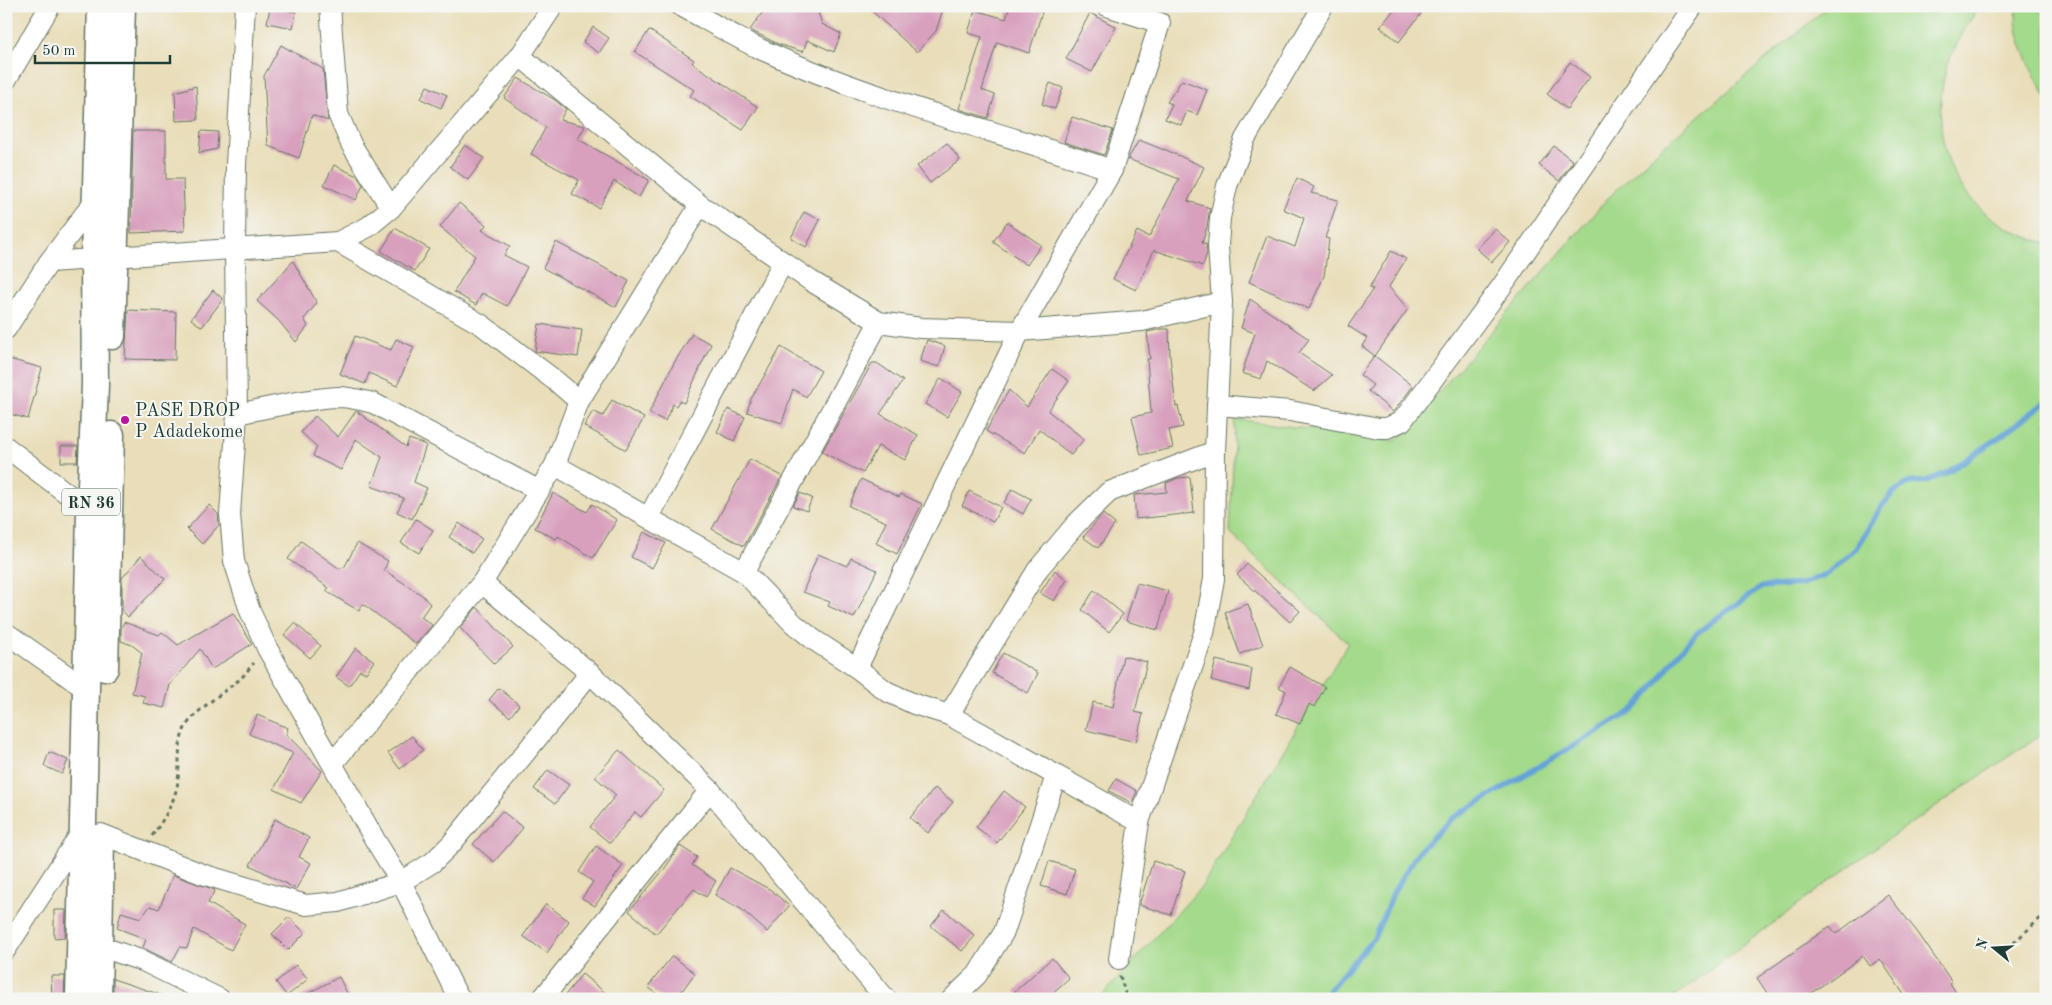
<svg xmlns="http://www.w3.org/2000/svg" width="2052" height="1005" font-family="'Old Standard TT',serif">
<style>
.green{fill:#a4da8b;stroke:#628c60}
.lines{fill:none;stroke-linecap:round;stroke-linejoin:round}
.stream{stroke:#64a3d6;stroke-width:5.5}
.building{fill:#d8a0bd}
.minor-casing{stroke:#667563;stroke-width:22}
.major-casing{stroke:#667563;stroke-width:29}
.path{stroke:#667563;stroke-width:3;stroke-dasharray:4 4;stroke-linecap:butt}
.minor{stroke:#fff;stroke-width:20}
.major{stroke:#fff;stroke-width:26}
.poi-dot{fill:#b5179e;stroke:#f6f6f2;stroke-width:2}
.labels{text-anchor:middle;stroke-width:4;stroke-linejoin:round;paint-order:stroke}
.shield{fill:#f6f6f2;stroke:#60746d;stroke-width:1}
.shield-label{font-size:16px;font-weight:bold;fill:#1f3d34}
.poi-label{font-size:18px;fill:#1f3d34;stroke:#f6f6f2;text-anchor:start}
</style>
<rect width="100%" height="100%" fill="#f6f6f2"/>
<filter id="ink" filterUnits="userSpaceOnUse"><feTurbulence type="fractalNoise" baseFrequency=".02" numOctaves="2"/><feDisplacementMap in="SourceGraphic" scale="10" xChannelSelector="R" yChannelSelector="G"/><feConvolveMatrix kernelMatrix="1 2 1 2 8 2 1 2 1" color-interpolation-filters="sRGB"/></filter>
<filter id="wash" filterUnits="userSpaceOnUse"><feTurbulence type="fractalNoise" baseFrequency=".0096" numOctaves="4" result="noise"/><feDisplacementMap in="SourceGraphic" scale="20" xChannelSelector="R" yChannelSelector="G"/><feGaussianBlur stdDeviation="1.12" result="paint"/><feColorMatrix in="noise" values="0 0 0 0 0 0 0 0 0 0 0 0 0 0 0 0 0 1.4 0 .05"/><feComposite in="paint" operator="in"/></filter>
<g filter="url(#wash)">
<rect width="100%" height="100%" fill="#e9deb9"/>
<g class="green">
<path d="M1829,6H1979C1966,29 1949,52 1944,78C1928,158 1967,222 2046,243V731L1866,854L1671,999H1099L1203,885L1348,643L1230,533L1235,419L1396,441L1608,198L1662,147Z"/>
<path d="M2018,6H2034L2046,17V98C2035,75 2009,31 2018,6Z"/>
</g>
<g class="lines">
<path class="stream" d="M1321,999L1374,938L1394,891L1419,851L1451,819L1632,711L1653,688L1677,655L1697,633L1718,617L1762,587L1802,584L1828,573L1857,548L1881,507L1894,492L1908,483L1926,481L1946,473L1994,441L2046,402"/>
</g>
<g id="blocks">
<g class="building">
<path d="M767,6H816L822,24L841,34L834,52L807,40L803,52L778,44L750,30Z"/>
<path d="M866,6H944L936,31L917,52Z"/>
<path d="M1010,6H1044L1029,53L997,42L982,90L995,95L988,118L959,109L982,37L968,33L975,10L1006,19Z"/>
<path d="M1397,6H1412L1421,14L1399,42L1380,27Z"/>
<path d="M270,7L296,12L293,28L267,23Z"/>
<path d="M1090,13L1116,27L1092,72L1066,59Z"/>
<path d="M593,27L609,38L599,53L583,42Z"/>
<path d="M649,30L694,60L692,63L758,107L743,130L690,96L694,90L635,52Z"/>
<path d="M281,45L323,69L328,121L312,115L299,158L268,146L264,76Z"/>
<path d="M1570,62L1590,77L1567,109L1547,94Z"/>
<path d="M518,78L555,100L566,109L560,120L585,126L578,139L649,180L639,197L614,181L599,208L572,194L579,180L531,154L546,127L504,98Z"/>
<path d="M1182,80L1207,90L1197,115L1187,111L1181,125L1165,119L1172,104L1167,102Z"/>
<path d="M1050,83L1063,88L1055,109L1042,104Z"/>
<path d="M196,86L198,120L176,121L175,92Z"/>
<path d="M427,86L447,95L441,108L421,99Z"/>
<path d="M1072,117L1113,130L1104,155L1064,142Z"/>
<path d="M133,131H166V179H183L185,231L131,233Z"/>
<path d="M201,131L218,132L217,149L199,153Z"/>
<path d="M1139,140L1164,150V149L1204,167L1188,201L1210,208L1207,227L1202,243L1206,244L1207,253L1203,266L1154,250L1136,290L1113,279L1137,231L1149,237L1179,179L1128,159Z"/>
<path d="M947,143L960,160L930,183L917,166Z"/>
<path d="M465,145L484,158L468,180L450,167Z"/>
<path d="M1554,146L1573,161L1559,181L1539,165Z"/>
<path d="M334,165L357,176L363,185L356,200L324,185Z"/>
<path d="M1297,178L1314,187L1311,193L1338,200L1325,238L1329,239L1324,276L1309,309L1249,282L1267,236L1295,247L1304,218L1283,209Z"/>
<path d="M459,203L486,225L482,230L510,246L504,255L527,267L507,306L482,293L476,305L454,292L475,256L440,227Z"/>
<path d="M804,212L820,220L806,247L791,238Z"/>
<path d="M1007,222L1041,245L1027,265L993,242Z"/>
<path d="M395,228L429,249L415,271L381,251Z"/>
<path d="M1495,229L1510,242L1492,262L1477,249Z"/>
<path d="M556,242L629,281L616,307L543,268Z"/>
<path d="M1391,251L1406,259L1389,287L1408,309L1375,356L1362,346L1367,338L1348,326L1373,289L1369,288Z"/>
<path d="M293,261L317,303L304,319L308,326L296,342L278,320L257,301Z"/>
<path d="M213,290L223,299L202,327L191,319Z"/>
<path d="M1250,299L1309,339L1299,353L1332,375L1314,391L1267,361L1261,379L1242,373L1255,333L1241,328Z"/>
<path d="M128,310L176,312L175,360L125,359Z"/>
<path d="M539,324L582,330L578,357L535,351Z"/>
<path d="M1161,329H1169L1170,357L1176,407L1178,406L1183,427L1169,430L1173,448L1141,455L1132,417L1151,413L1147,359H1150L1147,332Z"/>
<path d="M692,334L711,344L684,403L679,401L676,406L673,404L665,421L649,413L674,363Z"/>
<path d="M355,336L391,350L396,339L414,347L397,386L369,373L365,384L340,374Z"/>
<path d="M927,340L945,346L939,367L920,361Z"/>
<path d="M781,347L821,371L806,397L793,389L782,423L747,412L751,399Z"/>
<path d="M1375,356L1413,386L1393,412L1368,391L1373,385L1360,375Z"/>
<path d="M9,359L42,368L28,419L6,413V370Z"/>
<path d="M872,363H877L903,381L880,414L918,435L905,460L878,446L863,473L822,452Z"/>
<path d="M1052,369L1069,381L1048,411L1084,439L1071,455L1039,429L1025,453L986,431L1009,390L1027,407Z"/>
<path d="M941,378L962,392L947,417L925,404Z"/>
<path d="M612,400L644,418L626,450L584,426L593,411L603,416Z"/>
<path d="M728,409L745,417L734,441L717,432Z"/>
<path d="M356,411L406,447L409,439L426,445L414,482L427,488L412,519L397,512L404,498L371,486L382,457L356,439L341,470L313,456L317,447L301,432L315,416L338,437Z"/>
<path d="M61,446H78L77,462H61Z"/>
<path d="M750,459L782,476L744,546L712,529Z"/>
<path d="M1190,477L1194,513L1136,519L1134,495L1167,492L1166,483L1178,478Z"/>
<path d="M861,479L899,497L901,494L922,504L897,554L876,543L886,522L849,506Z"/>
<path d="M1012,489L1031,499L1023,514L1004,503Z"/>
<path d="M969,491L1001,507L993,522L962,506Z"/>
<path d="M553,493L587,512L592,504L617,520L593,558L558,536L556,539L535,528Z"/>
<path d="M800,493L812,498L807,511L793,506Z"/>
<path d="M209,505L218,514L219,525L202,544L187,529Z"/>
<path d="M1103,514L1115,524L1098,548L1083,537Z"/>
<path d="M416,519L433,530L419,553L401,543Z"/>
<path d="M459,523L482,539L472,553L449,537Z"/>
<path d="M644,532L666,543L652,568L631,557Z"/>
<path d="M301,541L340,569L342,567L344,568L357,543L388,561L384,570L422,595L430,604L421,617L432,625L416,644L363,604L359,611L326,591L329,588L288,559Z"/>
<path d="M818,554L847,566L851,558L877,570L854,618L828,606L830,602L803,592Z"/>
<path d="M141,556L165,579L128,617L122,610V578Z"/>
<path d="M1247,564L1300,611L1290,622L1237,575Z"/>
<path d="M1055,570L1067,580L1054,601L1040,593Z"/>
<path d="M1137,583L1168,591L1158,630L1126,621Z"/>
<path d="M1094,590L1123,614L1109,632L1082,610Z"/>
<path d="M1248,604L1263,645L1240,654L1225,612Z"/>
<path d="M477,607L513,647L494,664L460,628Z"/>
<path d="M233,613L252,644L212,669L200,649L170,685L164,708L143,703L145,696L132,693L142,653L132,645L121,641V629L124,622L159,635L162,632L178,645Z"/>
<path d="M295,623L321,646L310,658L284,635Z"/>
<path d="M356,648L374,661L366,673L360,670L349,686L336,677Z"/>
<path d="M1003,653L1038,673L1028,693L992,673Z"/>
<path d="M1123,656L1147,662L1135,712L1143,714L1136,742L1086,730L1093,702L1113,707Z"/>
<path d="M1216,660L1252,669L1249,690L1211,680Z"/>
<path d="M1290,667L1325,687L1314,707L1309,704L1300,724L1276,714L1286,691L1279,687Z"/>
<path d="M499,688L519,705L510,717L489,700Z"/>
<path d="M257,715L288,728L286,734L322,771L301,803L274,789L293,753L249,734Z"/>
<path d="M412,736L423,750L400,769L388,753Z"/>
<path d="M619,750L664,790L641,817L635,812L610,843L590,827L616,795L595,777Z"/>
<path d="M49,752L68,760L62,774L44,766Z"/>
<path d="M548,770L569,785L555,804L534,789Z"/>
<path d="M1116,779L1137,791L1132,803L1109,791Z"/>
<path d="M935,788L953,802L928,833L910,818Z"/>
<path d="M1004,791L1025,807L997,843L976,827Z"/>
<path d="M502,811L523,828L494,862L473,844Z"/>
<path d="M275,819L309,838L299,857L311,863L296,889L250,865Z"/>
<path d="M596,846L623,865L595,906L582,898L593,882L579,872Z"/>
<path d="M680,846L697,857L692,865L716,881L706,897L694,889L656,934L629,911L665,868Z"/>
<path d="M1049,861L1075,869L1067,894L1041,886Z"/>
<path d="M1153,861L1185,871L1171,915L1139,905Z"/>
<path d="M730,868L771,890L789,906L767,932L741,909L715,895Z"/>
<path d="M173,875L215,890L208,903L245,924L231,950L194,929L187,948L180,947L172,962L143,948L146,939L117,928L121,912L141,918L150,906L159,909Z"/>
<path d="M1888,895L1918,933L1952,982L1950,983L1960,999H1907L1880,959L1870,966L1863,956L1803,999H1771L1757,978L1830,926L1836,934Z"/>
<path d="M546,904L569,921L547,953L523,936Z"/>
<path d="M54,910H66L65,937L54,938Z"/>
<path d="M944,910L975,936L962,951L931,926Z"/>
<path d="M289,917L305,933L288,950L272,934Z"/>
<path d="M672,956L695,973L676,999H663L648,987Z"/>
<path d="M1052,958L1069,978L1046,999H1022L1015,991Z"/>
<path d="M296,965L308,979L287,996L276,982Z"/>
<path d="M582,974L613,999H562Z"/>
<path d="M51,976H65L64,999H52Z"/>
<path d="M339,977L350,999H297Z"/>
<path d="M113,979L164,996L163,999H113Z"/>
</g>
</g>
</g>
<g filter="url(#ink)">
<use href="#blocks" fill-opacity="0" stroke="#667563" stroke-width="1"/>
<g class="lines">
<defs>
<g id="minor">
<path d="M245,6L236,165L235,249L237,414L230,514L234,561L250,611L267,648L375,840L401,882L456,993L461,999"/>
<path d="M330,6L338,114L351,144L391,208"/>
<path d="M681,6C707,20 732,35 758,48C871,100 994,130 1112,170"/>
<path d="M520,56L700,205L811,281L879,322L921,328L1020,331L1142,321L1222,302"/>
<path d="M6,80L50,6"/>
<path d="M338,242L482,325L557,382L579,401"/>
<path d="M113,257L338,242L368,227L391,208L520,56L553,6"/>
<path d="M49,262L94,259"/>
<path d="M6,329L49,262L96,199"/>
<path d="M1217,405L1290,411L1379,428H1387L1402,421L1502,286L1693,6"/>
<path d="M237,414C267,408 308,398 338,397C350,397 361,400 373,403L538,490"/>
<path d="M6,447L90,511"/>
<path d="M555,465L744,572L793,623L814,640L857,668L886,691L914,704L949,715L1139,822"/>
<path d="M649,517L783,262"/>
<path d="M744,572L879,322"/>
<path d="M482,583L590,673L710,790L886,999"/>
<path d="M6,633L86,689"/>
<path d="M857,668L1020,331L1112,170L1160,23L1107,6"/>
<path d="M949,715L1038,569L1076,524L1109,492L1215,451"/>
<path d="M333,763L482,583L555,465L579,401L700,205"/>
<path d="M101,834L202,874L306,905L338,902L401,882L433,862L452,843L590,673"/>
<path d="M99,946L143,961L220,999"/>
<path d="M6,949L83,830"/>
<path d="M1119,959L1139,822L1204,633L1214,579L1215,451L1222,302L1218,246L1220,218L1227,186L1245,139L1323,6"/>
<path d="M542,999L710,790"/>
<path d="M952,999L977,975L1004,932L1056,776"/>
</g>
<g id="major">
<path d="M112,336L122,6"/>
<path d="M105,668L111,435"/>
<path d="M79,999L90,511L95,385L94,259L101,6"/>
<path d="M98,999L101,840"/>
</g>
</defs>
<use href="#minor" class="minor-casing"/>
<use href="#major" class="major-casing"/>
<g class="path">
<path d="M152,836C164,819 175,802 178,781C180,763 177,745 185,728C193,712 224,692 239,680C245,675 249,668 254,663"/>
<path d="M2008,948L2046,913"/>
<path d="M1120,976L1127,999"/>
</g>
<use href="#minor" class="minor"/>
<use href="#major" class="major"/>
</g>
</g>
<circle class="poi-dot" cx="125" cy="420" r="5"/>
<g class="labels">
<rect class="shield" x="62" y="488.5" width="58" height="27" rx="4"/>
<g class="shield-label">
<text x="91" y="508">RN 36</text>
</g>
<g class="poi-label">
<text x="135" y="416">PASE DROP<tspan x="135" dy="21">P Adadekome</tspan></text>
</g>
</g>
<rect width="2052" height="1005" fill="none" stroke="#f6f6f2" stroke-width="25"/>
<g transform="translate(1994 948) rotate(288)" stroke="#f6f6f2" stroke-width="4" paint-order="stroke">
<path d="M0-4L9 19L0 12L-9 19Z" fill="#1f3d34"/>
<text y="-8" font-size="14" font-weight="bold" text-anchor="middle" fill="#1f3d34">N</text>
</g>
<path d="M35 55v8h135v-8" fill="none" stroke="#1f3d34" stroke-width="2.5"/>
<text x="42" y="55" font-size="15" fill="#1f3d34" stroke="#f6f6f2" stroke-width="4" paint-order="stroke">50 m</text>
</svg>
